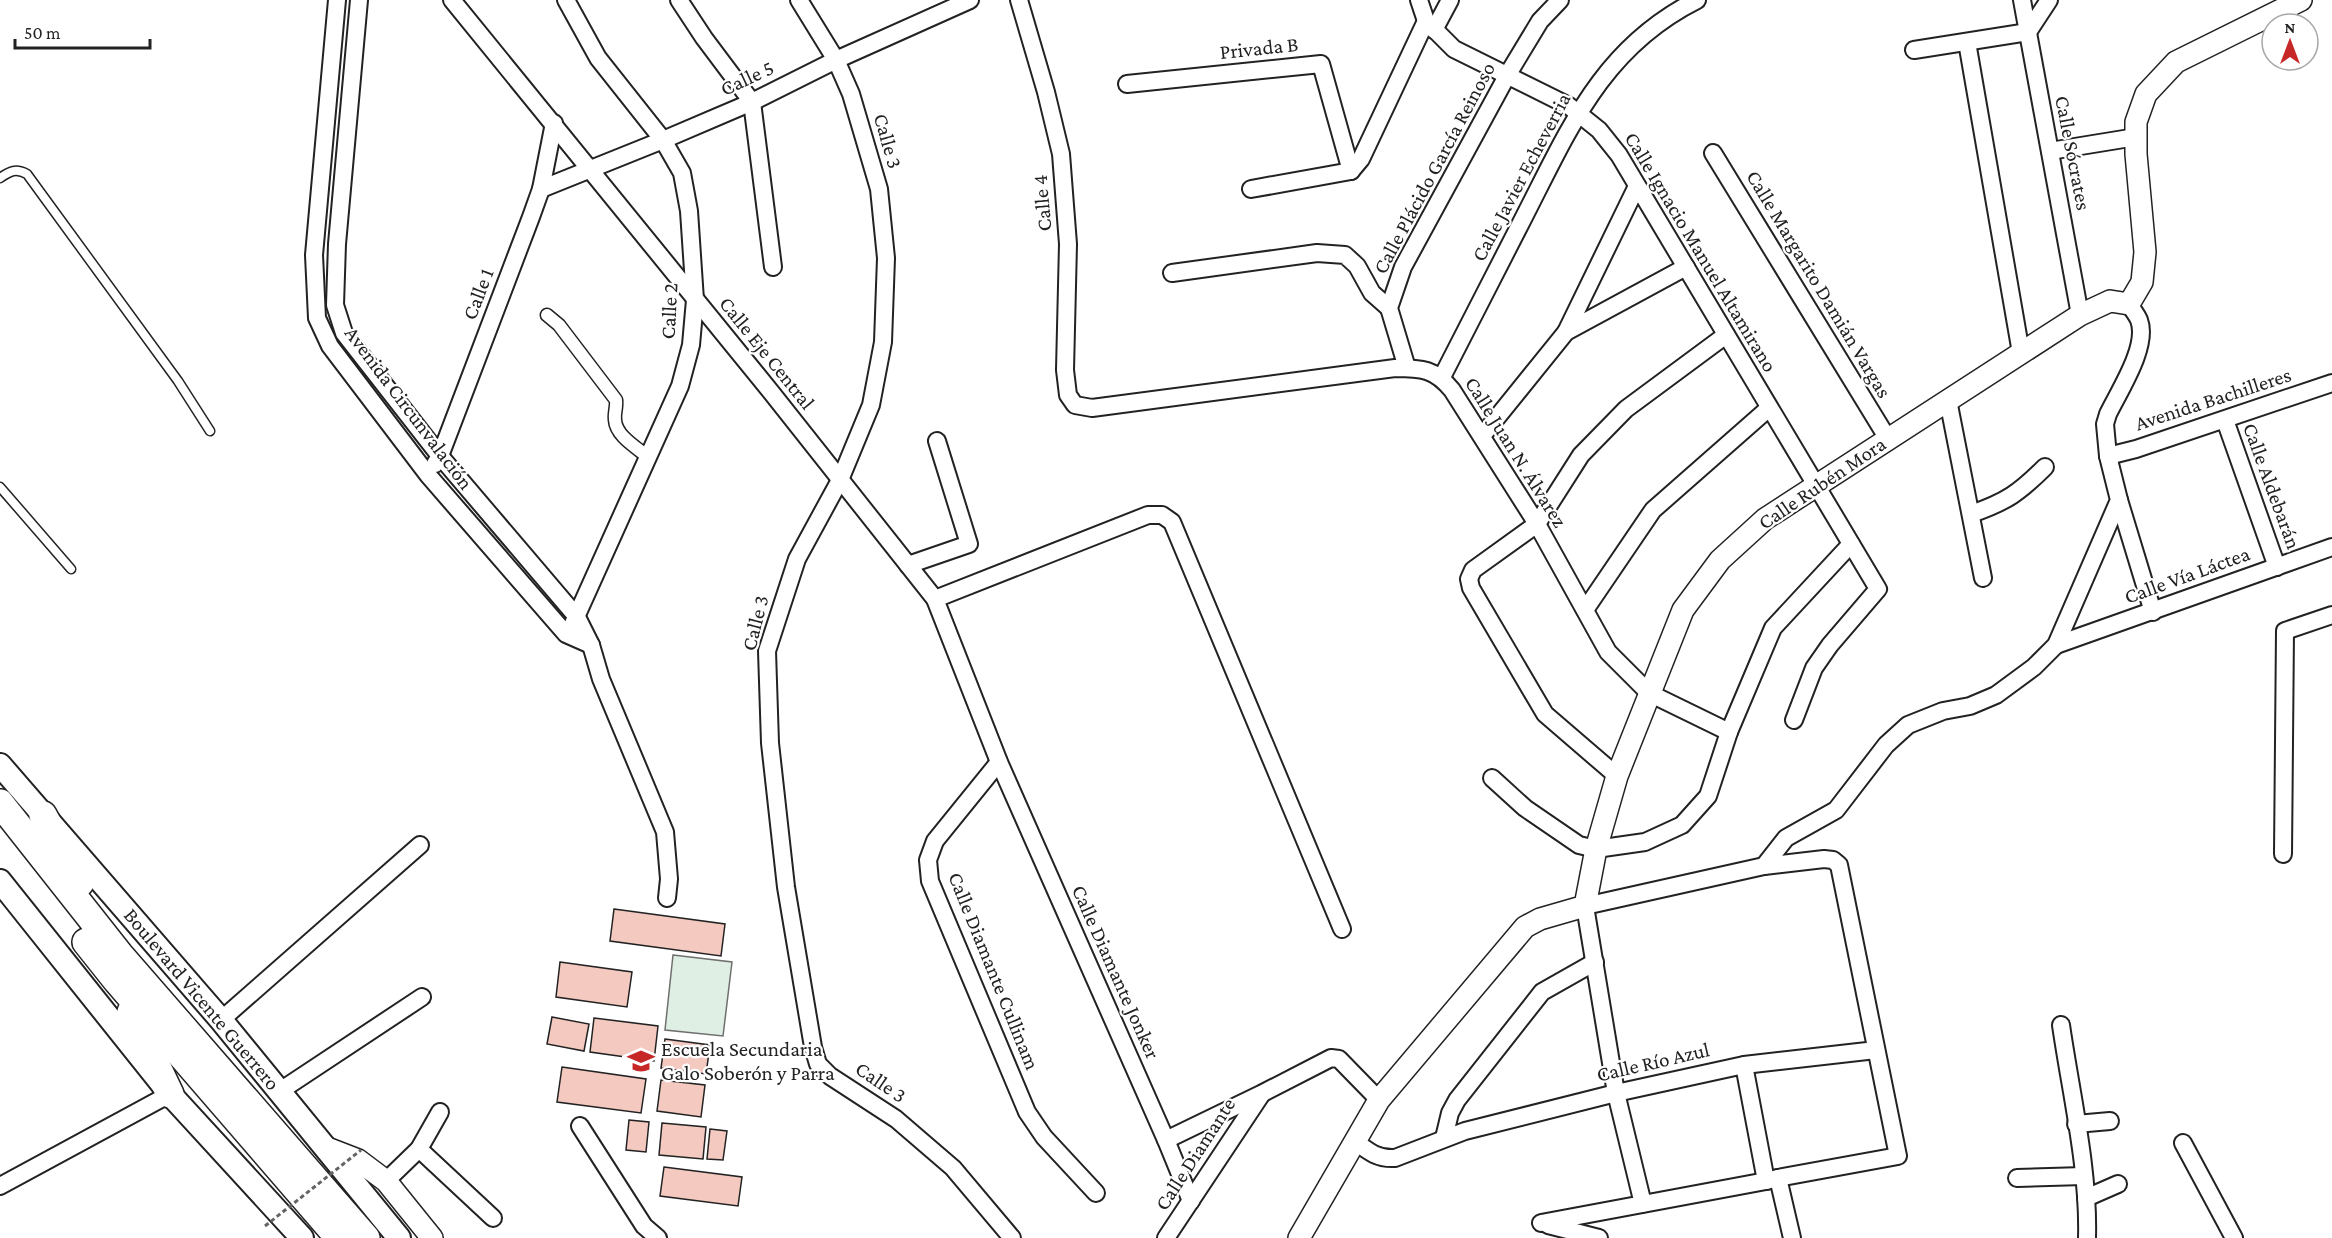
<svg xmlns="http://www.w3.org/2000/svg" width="2332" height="1238" font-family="'Crimson Pro',serif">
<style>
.green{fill:#e0efe3;stroke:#6f6f6f;stroke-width:1.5}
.building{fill:#f3c9c0;stroke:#222;stroke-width:1.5}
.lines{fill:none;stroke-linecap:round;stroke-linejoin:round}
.service-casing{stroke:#222;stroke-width:11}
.pedestrian-casing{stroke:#222;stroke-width:15}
.minor-casing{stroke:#222;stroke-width:20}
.tertiary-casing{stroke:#222;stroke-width:24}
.secondary-casing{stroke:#222;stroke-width:26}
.trunk-casing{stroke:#222;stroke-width:30}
.service{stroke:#fff;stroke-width:8}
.pedestrian{stroke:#fff;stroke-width:12}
.minor{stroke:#fff;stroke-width:16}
.tertiary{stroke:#fff;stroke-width:21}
.secondary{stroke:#fff;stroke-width:22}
.trunk{stroke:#fff;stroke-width:27}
.path-bridge{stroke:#646464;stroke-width:3;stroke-dasharray:4.5 3;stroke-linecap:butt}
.labels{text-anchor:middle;stroke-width:4.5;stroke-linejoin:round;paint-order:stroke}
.street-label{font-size:21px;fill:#222;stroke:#fff}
.poi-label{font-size:21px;fill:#222;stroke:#fff;text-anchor:start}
</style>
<rect width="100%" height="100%" fill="#fff"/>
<path class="green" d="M673,955L732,962L723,1036L665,1030Z"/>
<g class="building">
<path d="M614,909L725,924L721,956L610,941Z"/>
<path d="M560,962L632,972L627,1007L556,997Z"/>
<path d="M552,1017L589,1024L584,1051L547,1044Z"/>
<path d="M594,1018L658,1026L654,1061L590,1052Z"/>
<path d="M665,1039L710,1045L706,1074L661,1068Z"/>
<path d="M562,1067L646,1079L641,1113L557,1102Z"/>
<path d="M661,1080L705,1085L701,1117L657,1111Z"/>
<path d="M629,1120L649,1122L646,1152L626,1150Z"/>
<path d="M662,1123L706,1127L703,1159L659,1155Z"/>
<path d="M710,1129L727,1131L723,1160L707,1159Z"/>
<path d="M664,1167L742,1177L738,1206L660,1196Z"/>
</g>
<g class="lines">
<defs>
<g id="service">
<path d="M0,178C10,171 16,168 27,174L178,381L210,431"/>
<path d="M0,487L71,569"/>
</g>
<path id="pedestrian" d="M547,315L559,325L616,400C617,407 614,413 615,420C616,436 636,447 648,457"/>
<g id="minor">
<path d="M337,0L314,255L317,318L330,346L428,475L566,634L591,645"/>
<path d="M359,0L337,244L335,305L344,333L440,456L577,617L591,645L601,679L665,832L669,879L667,898"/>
<path d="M452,0L771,392L935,599L999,762L1166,1140L1191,1201"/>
<path d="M566,0L598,58L663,140L682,173L689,211L695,300L691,345L680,386L572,626"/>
<path d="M679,0L704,38L752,102L773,267"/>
<path d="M799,0L836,60L851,94L879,189L886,258L883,342L871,405L840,480L797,559L767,651L770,743L786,887L813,1047L818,1064L830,1076L896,1119L953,1168L1012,1238"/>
<path d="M1019,0L1046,92L1061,154L1068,244L1065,370L1068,395L1075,405L1092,408L1395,368C1422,368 1435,369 1452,390L1537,524L1608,652L1649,693L1729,732"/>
<path d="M1419,0L1426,21L1454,49L1569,106L1599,130L1619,155L1878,589L1830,645L1814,668L1794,720"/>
<path d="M2022,0L2080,315"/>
<path d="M1434,30L1450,0"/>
<path d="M1967,42L2021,353"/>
<path d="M1914,50L2028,32L2049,0"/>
<path d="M1127,84L1321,64L1351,171"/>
<path d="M2050,151L2136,137"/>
<path d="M1713,153L1888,439"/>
<path d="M541,189L663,140L752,102L836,60L970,0"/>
<path d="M1251,189L1351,171L1361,159L1426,21"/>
<path d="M1172,273L1317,253L1345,255L1357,266L1372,293L1389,308"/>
<path d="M1566,332L1637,186"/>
<path d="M1407,368L1389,308L1403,267L1508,74L1540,21L1560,0"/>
<path d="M1442,377C1470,323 1497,269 1525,215C1570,127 1603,47 1697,0"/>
<path d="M1948,400L1983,578"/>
<path d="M2225,420L2277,567"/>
<path d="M1482,436L1566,332L1686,267"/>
<path d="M2108,456L2136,449L2332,383"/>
<path d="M435,464L440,456L531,217L541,189L554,123"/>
<path d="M2119,500L2153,612"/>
<path d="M1971,514C2006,502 2019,493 2045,467"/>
<path d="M908,565L969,544L937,441"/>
<path d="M935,599L1148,515H1162L1172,522L1342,929"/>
<path d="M1585,610L1653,510L1769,408"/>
<path d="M2056,645L2332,547"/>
<path d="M999,762L935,841L928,860L930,881L1027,1112L1044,1137L1096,1193"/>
<path d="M1617,776L1545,714L1471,588L1469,579L1473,570L1537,524L1581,455L1626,409L1726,335"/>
<path d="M1492,778L1525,808L1579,845L1596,849L1645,842L1682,825L1708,796L1729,732L1773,628L1851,544"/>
<path d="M2283,854L2285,631L2332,615"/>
<path d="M1764,866L1786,838L1836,810L1886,745L1908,725L1943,711L1970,706L1996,695L2034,667L2056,645L2119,500L2108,456L2105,424L2108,414C2119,391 2149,346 2139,320C2137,315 2132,309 2129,304"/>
<path d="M221,1020L420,845"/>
<path d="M2061,1025C2071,1094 2089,1169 2087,1238"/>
<path d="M1744,1065L1766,1181"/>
<path d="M280,1091L422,997"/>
<path d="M2076,1124L2110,1121"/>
<path d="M580,1126L644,1226L658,1238"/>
<path d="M1444,1138L1450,1113L1457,1100L1542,992L1595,962"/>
<path d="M1166,1140L1261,1094L1331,1058L1339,1059L1379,1100"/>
<path d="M1356,1142C1369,1152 1378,1159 1395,1158L1465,1131L1616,1093L1744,1065L1876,1050"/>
<path d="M2183,1143L2234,1238"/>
<path d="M419,1149L493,1218"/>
<path d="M1778,1178L1792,1238"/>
<path d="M2017,1178L2084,1176"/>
<path d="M386,1181L419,1149L440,1112"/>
<path d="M0,1186L170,1094"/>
<path d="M2086,1198L2118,1184"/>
<path d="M1541,1223L1766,1181L1778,1178L1898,1156L1839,865L1833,860L1824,859L1764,866L1585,906L1616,1093L1643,1204"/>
<path d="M1548,1225L1599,1238"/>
<path d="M1166,1238L1261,1095"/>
</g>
<g id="tertiary">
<path d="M327,1148L358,1160L386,1181L432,1238"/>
<path d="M1299,1238L1379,1100L1525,927L1540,919L1585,906L1596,849L1617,776L1683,610L1720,560L1765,519L2080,315L2110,301L2129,304L2142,282L2145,252L2136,154V122L2146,94L2176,62L2301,0"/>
</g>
<g id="secondary">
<path d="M0,765L221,1020L399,1238"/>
<path d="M0,881L170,1094L302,1238"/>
</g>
<g id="trunk">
<path d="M0,803L120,955L366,1238"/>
<path d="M43,815L80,883"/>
<path d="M86,942L117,981L339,1238"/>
<path d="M131,1012L170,1094"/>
</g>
</defs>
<use href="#service" class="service-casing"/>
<use href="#pedestrian" class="pedestrian-casing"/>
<use href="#minor" class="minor-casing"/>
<use href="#tertiary" class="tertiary-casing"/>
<use href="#secondary" class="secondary-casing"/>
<use href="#trunk" class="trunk-casing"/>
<use href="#service" class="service"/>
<use href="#pedestrian" class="pedestrian"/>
<use href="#minor" class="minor"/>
<use href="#tertiary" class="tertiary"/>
<use href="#secondary" class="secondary"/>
<use href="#trunk" class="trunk"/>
<path class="path-bridge" d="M265,1226L361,1150"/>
</g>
<defs>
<symbol id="school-bare" viewBox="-9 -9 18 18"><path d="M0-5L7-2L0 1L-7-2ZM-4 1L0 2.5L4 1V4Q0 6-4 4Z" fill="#c62828" stroke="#fff" stroke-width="2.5" paint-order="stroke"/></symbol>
</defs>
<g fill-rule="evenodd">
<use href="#school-bare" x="622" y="1042" width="38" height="38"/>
</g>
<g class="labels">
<g class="street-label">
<text transform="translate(1259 48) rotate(-6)" y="7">Privada B</text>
<text transform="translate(747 78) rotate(-25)" y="7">Calle 5</text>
<text transform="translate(888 141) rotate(74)" y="7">Calle 3</text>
<text transform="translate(2073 153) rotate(79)" y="7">Calle Sócrates</text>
<text transform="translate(1434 168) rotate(-62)" y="7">Calle Plácido García Reinoso</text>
<text transform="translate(1521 177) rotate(-62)" y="7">Calle Javier Echeverria</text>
<text transform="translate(1042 203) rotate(-95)" y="7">Calle 4</text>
<text transform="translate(1701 252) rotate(59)" y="7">Calle Ignacio Manuel Altamirano</text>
<text transform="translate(1819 284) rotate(59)" y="7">Calle Margarito Damián Vargas</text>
<text transform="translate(478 294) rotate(-69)" y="7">Calle 1</text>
<text transform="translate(669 311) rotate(-87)" y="7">Calle 2</text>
<text transform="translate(767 353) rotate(51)" y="7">Calle Eje Central</text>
<text transform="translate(2213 399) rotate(-18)" y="7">Avenida Bachilleres</text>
<text transform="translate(409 408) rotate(53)" y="7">Avenida Circunvalación</text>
<text transform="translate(1516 452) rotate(58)" y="7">Calle Juan N. Álvarez</text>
<text transform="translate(1822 483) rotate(-34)" y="7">Calle Rubén Mora</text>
<text transform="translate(2272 486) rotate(70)" y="7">Calle Aldebarán</text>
<text transform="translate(2187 575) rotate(-20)" y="7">Calle Vía Láctea</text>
<text transform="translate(755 623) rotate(-76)" y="7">Calle 3</text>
<text transform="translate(994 971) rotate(68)" y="7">Calle Diamante Cullinam</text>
<text transform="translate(1116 972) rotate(66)" y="7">Calle Diamante Jonker</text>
<text transform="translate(202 999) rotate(50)" y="7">Boulevard Vicente Guerrero</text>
<text transform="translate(1653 1062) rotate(-13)" y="7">Calle Río Azul</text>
<text transform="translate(881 1082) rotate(34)" y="7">Calle 3</text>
<text transform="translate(1195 1154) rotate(-57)" y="7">Calle Diamante</text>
</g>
<g class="poi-label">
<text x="661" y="1056">Escuela Secundaria<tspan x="661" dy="24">Galo Soberón y Parra</tspan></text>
</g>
</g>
<g transform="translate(2290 42)"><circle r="28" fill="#ffffff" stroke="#a7a7a7" stroke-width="1.5"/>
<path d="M0-4.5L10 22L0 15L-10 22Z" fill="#c62828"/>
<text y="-9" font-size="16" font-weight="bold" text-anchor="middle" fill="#222222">N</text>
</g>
<path d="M15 39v9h135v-9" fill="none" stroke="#222222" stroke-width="3"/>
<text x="24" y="39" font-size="18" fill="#222222" stroke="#ffffff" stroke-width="4.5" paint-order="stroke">50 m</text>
</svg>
